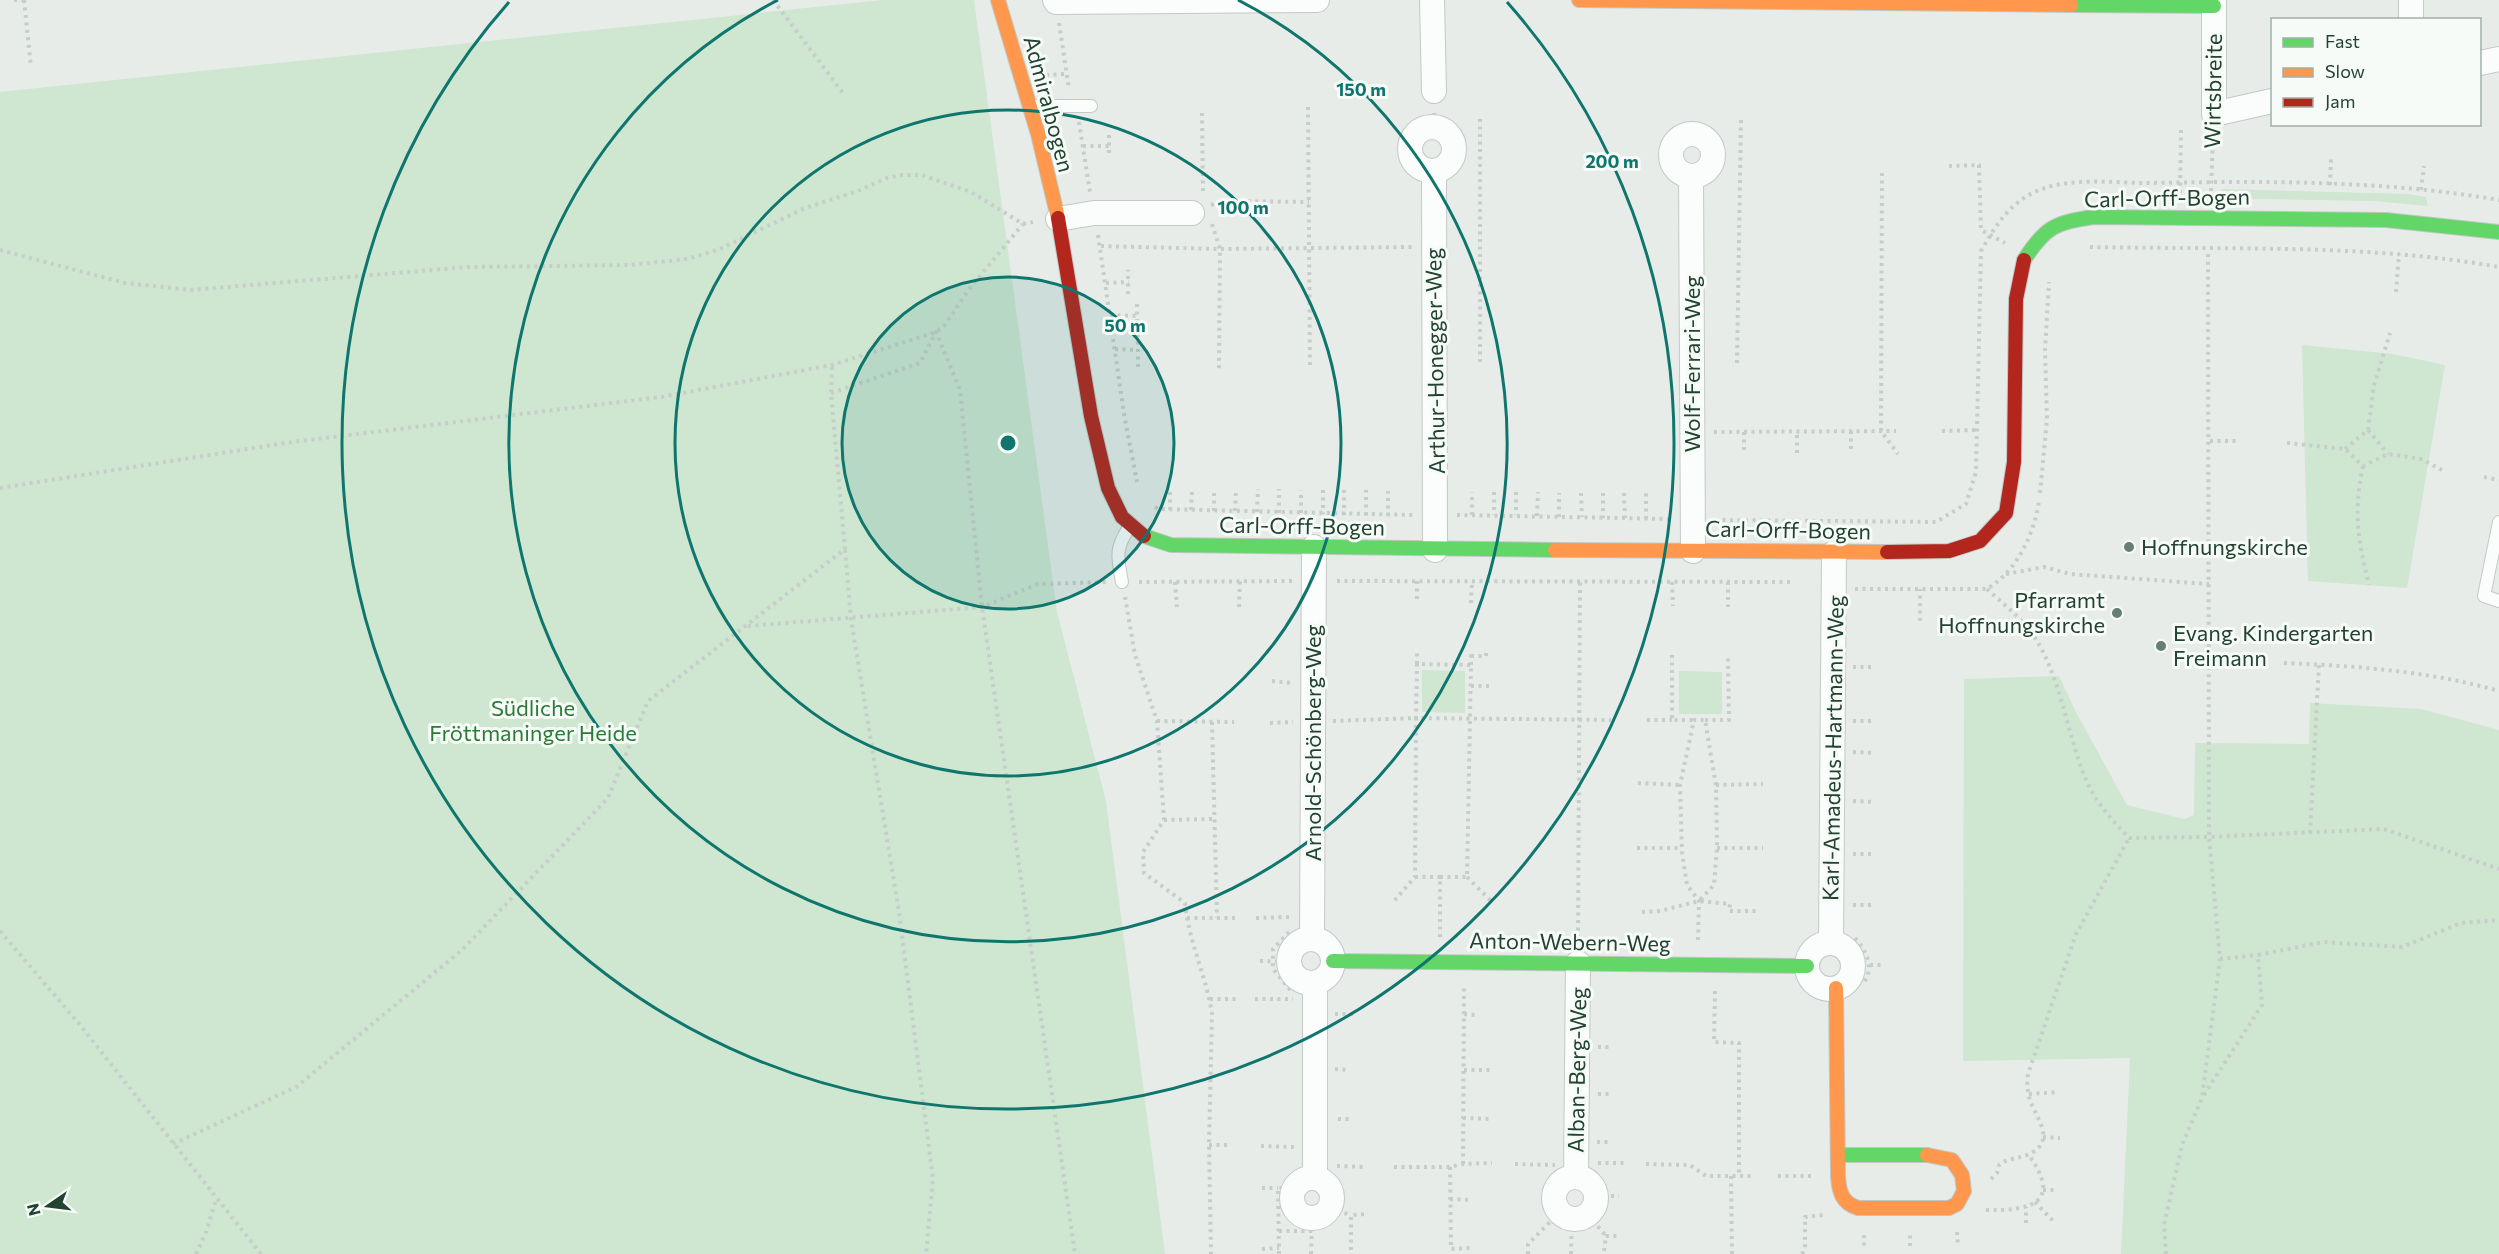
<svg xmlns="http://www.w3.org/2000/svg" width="2499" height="1254" font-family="Commissioner,sans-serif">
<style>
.green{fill:#cfe6d1}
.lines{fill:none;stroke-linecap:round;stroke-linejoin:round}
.lane-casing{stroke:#c4c9c6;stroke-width:14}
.street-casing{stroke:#c4c9c6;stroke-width:26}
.fast-casing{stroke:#c0c8c4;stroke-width:16}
.slow-casing{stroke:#c0c8c4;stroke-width:16}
.jam-casing{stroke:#c0c8c4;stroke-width:16}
.path{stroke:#c6cec9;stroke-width:4;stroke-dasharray:3 4.5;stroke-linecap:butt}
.lane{stroke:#fbfcfc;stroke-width:12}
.street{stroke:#fbfcfc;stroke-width:24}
.fast{stroke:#63d668;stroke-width:14}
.slow{stroke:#ff974d;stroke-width:14}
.jam{stroke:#b3261e;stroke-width:14}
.ring{fill:none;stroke:#0f766e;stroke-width:3}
.poi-dot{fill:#677e72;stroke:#f6fbf7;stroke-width:2}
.labels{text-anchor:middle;stroke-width:6;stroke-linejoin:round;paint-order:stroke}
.street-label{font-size:22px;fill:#224232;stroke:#f6fbf7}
.poi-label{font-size:22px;fill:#224232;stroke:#f6fbf7;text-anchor:start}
.park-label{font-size:22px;fill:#2a7b35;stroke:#f6fbf7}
.centre{fill:#0f766e;stroke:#f6fbf7;stroke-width:3}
.ring-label{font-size:18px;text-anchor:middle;font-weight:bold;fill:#0f766e;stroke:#f6fbf7;stroke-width:6;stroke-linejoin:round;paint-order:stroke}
</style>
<rect width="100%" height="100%" fill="#e7ece9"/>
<g class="green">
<path d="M883,0H974L1057,612L1106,801L1165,1254H0V92Z"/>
<path d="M2223,189L2409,194L2426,197L2428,206L2374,201L2250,199L2243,207H2217L2218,192Z"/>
<path d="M2302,345L2393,354L2445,365L2407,588L2308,581Z"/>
<path d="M1422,670L1465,671V713L1422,712Z"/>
<path d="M1679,671L1722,672V714H1679Z"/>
<path d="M2059,676L2076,712L2127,805L2184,819L2194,815L2195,743L2309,744L2310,703L2421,709L2499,730V1254H2121L2130,1058L1963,1061L1964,679Z"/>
</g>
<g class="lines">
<defs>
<g id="lane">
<path d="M1033,106H1091"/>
<path d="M2499,522L2484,596L2499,601"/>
<path d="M1122,582C1117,556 1115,548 1130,526"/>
</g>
<g id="street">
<path d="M1055,0L1056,2L1317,0"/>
<path d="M1432,0L1434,91"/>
<path d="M2214,0V114L2272,101"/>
<path d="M2411,20V0"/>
<path d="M2480,63L2499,59"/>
<circle cx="1432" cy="149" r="22"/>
<circle cx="1692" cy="155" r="21"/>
<path d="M1434,172L1435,550"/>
<path d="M1691,177L1693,551"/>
<path d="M1058,219L1094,213H1192"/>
<path d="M1312,939L1314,547"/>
<circle cx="1311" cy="961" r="22"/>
<path d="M1831,942L1834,553"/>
<circle cx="1830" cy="966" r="23"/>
<path d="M1315,983V1178"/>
<path d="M1576,1176L1578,963"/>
<circle cx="1575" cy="1198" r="21"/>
<circle cx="1312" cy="1198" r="20"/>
</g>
<g id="fast">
<path d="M2071,5L2214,6"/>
<path d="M2024,260C2045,227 2056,222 2094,217L2386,220L2499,232"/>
<path d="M1144,536L1171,545L1555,550"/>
<path d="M1333,961L1807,966"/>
<path d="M1839,1155H1927"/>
</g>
<g id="slow">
<path d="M998,0L1038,134L1058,218"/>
<path d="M1579,0L2071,5"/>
<path d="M1555,550L1887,552"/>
<path d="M1836,988L1838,1176C1839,1192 1842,1203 1858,1208H1949L1957,1204L1964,1191L1962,1175L1952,1160L1927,1155"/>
</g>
<g id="jam">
<path d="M1058,218L1091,416L1108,488L1122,517L1144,536"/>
<path d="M1887,552L1949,551L1980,541L2006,513L2014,462L2016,299L2024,260"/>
</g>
</defs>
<use href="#lane" class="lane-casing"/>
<use href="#street" class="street-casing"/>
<use href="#fast" class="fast-casing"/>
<use href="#slow" class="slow-casing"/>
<use href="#jam" class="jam-casing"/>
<g class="path">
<path d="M14,0H24"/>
<path d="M24,0L31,67"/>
<path d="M773,0L843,93"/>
<path d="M1059,23L1069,89"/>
<path d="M1046,75L1066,74"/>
<path d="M1308,107L1310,366"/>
<path d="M1202,113L1203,194"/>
<path d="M1434,113L1435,127"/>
<path d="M1079,122L1090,192"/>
<path d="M1109,135V157"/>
<path d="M1083,146H1109"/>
<path d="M1949,166L1979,165L1981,230L2005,243"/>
<path d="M1882,173L1881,431L1898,454"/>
<path d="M2330,185L2331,159"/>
<path d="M2421,190L2424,166"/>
<path d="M2211,191L2213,136"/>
<path d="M2180,193L2181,128"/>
<path d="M1211,205L1222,201L1309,202"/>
<path d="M1212,224L1220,249L1219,369"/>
<path d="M1098,235L1124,414L1137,482"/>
<path d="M1101,246L1220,249L1412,247"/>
<path d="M2090,247C2226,250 2364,243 2499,267"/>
<path d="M0,250L125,283L191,290L468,267L630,265L687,259L720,249L805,208L858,191L887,178L902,175H922L971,192L1023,224L1033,222"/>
<path d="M1106,283L1129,282"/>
<path d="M2396,292L2399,254"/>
<path d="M1128,294V270"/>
<path d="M1137,304V316"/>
<path d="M1110,315L1137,316V330"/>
<path d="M1138,334V367"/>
<path d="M1115,349L1137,350"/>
<path d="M1480,362V116"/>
<path d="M1737,363L1741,119"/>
<path d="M831,393L920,363L936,332L960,390L982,607L1075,1254"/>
<path d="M2368,430L2374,385L2390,333"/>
<path d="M1851,431V453"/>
<path d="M1942,431L1977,430"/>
<path d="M1714,432L1896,431"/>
<path d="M1744,432V453"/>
<path d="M2210,441H2239"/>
<path d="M2287,443L2345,449L2363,466L2388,454L2421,459L2442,470"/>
<path d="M2345,449L2368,430L2388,454"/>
<path d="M1797,453V431"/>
<path d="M2363,466C2353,513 2358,540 2369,585"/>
<path d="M2484,477L2499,480"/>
<path d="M0,488L292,442L661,397L832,365L936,332L944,326L970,288L1023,224"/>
<path d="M1323,490V514"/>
<path d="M1344,490V515"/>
<path d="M1494,492V515"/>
<path d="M1516,492V515"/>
<path d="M1581,493L1582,517"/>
<path d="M1603,493V518"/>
<path d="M1624,493L1625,518"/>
<path d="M2040,493L2047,419L2045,351L2049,282"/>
<path d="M1155,507L1158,509L1414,515"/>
<path d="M1170,510V488"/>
<path d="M1191,510L1192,489"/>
<path d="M1214,511V489"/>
<path d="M1235,511L1236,489"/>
<path d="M1257,512L1258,489"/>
<path d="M1279,513V489"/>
<path d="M1301,513V490"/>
<path d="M1366,515V490"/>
<path d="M1457,515L1672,519"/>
<path d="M1472,515V492"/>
<path d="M1388,516V491"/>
<path d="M1537,516L1538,492"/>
<path d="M1559,517V493"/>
<path d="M1646,519V493"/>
<path d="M1715,520L1936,522L1966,504L1976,472L1981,251C1996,225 2010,202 2039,190C2072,177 2114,183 2148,183C2265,181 2384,180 2499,200"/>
<path d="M845,550L851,619L899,912L933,1179L926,1254"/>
<path d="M2006,574L2044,567L2070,574L2209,584"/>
<path d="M1337,581L1791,582"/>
<path d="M1417,581V602"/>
<path d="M1139,582L1293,581"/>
<path d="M1175,582L1177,607"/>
<path d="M1672,582L1673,606"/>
<path d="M1728,582V607"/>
<path d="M1855,589H1987C2017,571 2034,534 2039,501"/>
<path d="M1987,589C2007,607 2030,625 2042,650C2064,692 2069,743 2088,784C2098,805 2113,821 2129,838L2209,837L2208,250"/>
<path d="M1125,597L1135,655L1157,721L1164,820L1143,852L1144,873L1185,903C1189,943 1206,975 1212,1014L1209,1145L1211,1254"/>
<path d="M1471,603L1472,581"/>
<path d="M1239,607L1240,581"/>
<path d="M1920,621V589"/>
<path d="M748,626L982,607L1038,584L1107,582"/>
<path d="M1672,655V720H1694"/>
<path d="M1471,656H1486V651"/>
<path d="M2209,663L2239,662"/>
<path d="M2284,663C2356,666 2429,671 2499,691"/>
<path d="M1417,664V652"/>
<path d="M1471,665V653"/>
<path d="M1853,667H1874"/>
<path d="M1272,681L1293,683"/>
<path d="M1471,686H1489"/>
<path d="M1647,720H1672"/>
<path d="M1705,720H1729L1728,656"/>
<path d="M1157,721L1234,722"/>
<path d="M1333,721L1416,718L1415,877L1394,901"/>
<path d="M1853,721H1873"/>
<path d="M1212,722L1217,918"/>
<path d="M1270,723L1293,722"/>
<path d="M1853,752L1874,753"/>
<path d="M1638,783L1680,785"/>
<path d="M1716,785L1763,784"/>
<path d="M1853,801L1874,802"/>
<path d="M1164,820L1215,819"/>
<path d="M2310,833L2319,664"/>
<path d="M1637,848H1682"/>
<path d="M1717,848H1763"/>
<path d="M1853,854H1873"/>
<path d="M1415,877H1440"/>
<path d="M1467,877L1491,901"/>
<path d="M1853,905H1873"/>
<path d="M1642,912L1660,911L1699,901L1730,904L1729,911H1757"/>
<path d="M1187,918H1235"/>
<path d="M1256,918L1290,917"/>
<path d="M0,931L80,1025L261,1254"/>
<path d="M1289,932L1273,949V969L1292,992"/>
<path d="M1440,937V877H1467L1471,665L1417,664L1416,718L1611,720"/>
<path d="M1578,938L1580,581"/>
<path d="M1855,938C1867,952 1875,967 1863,984"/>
<path d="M1698,940L1699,901L1687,885L1682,852L1680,785L1694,720H1705L1716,785L1717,848L1714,885L1699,901"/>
<path d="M2220,959L2258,955"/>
<path d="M1260,961L1289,962"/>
<path d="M1870,965H1881"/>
<path d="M1715,991L1714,1042L1739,1043V1176"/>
<path d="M1210,999H1236"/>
<path d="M1255,999H1293"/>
<path d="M1335,1014H1356"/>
<path d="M1464,1014L1475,1015"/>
<path d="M1598,1047H1609"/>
<path d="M1335,1069L1350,1070"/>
<path d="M1464,1070H1492"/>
<path d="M1598,1094H1609"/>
<path d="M2029,1094L2058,1092"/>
<path d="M2204,1095L2262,1005L2258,955L2323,942L2402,947L2461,923L2499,920"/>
<path d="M1463,1118L1492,1119"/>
<path d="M1338,1119H1349"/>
<path d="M2043,1137L2060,1138"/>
<path d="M1597,1142H1608"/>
<path d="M173,1144L296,1087L462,950L608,798L648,701L845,549L831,393L832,365"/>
<path d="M1209,1145H1227"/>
<path d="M1261,1146L1295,1147"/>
<path d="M1598,1163H1624"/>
<path d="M1463,1164L1464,987"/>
<path d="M1515,1164L1555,1165"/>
<path d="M1646,1164L1690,1165L1706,1176H1754"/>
<path d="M1337,1166L1366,1167"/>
<path d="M1394,1167H1450L1463,1164L1492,1163"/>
<path d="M1450,1167L1451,1249L1472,1248"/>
<path d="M1731,1176L1732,1254"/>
<path d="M1778,1176H1811"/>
<path d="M1991,1179L1997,1173L1999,1165C2009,1157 2022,1159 2033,1152C2056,1138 2034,1115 2029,1097C2027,1089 2027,1082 2028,1074L2076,934L2129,838"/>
<path d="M1262,1188H1278"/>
<path d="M2043,1190H2056"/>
<path d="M1596,1196H1619"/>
<path d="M1450,1199L1471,1200"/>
<path d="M2035,1202L2055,1223"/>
<path d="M1330,1209L1351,1215"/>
<path d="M1986,1210C2030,1211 2064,1203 2028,1154"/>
<path d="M1588,1215L1606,1236"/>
<path d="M2026,1223V1207"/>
<path d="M1279,1231H1312"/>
<path d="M1957,1232L1958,1246"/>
<path d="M1864,1235V1246"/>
<path d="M1910,1246V1235"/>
<path d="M1262,1249L1279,1248"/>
<path d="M1351,1250V1215L1367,1214"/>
<path d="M1604,1251L1606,1236H1619"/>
<path d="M196,1254L206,1232L216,1200"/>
<path d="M1279,1254L1278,1188H1295"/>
<path d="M1311,1254L1312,1219"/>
<path d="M1528,1254V1244L1559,1213"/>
<path d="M1571,1254L1572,1219"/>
<path d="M1802,1254L1805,1249V1217L1823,1215"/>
<path d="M2166,1254L2164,1225L2182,1145L2202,1098L2220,959L2209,837L2384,829L2499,869"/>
</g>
<use href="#lane" class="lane"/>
<use href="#street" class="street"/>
<use href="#fast" class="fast"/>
<use href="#slow" class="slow"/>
<use href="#jam" class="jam"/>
</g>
<circle cx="1008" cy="443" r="166" fill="#0f766e" fill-opacity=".12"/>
<g class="ring">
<circle cx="1008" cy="443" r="166"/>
<circle cx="1008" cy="443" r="333"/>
<path d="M1238 0A499 499 0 1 1 778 0"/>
<path d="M1507 2A666 666 0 1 1 509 2"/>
</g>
<g class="poi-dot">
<circle cx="2129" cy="547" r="6"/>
<circle cx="2117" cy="613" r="6"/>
<circle cx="2161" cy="646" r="6"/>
</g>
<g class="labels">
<g class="street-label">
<text transform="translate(2213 91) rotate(-89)" y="8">Wirtsbreite</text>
<text transform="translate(1049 104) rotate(75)" y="8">Admiralbogen</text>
<text transform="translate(2167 198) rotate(-1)" y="8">Carl-Orff-Bogen</text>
<text transform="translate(1435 361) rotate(-91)" y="8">Arthur-Honegger-Weg</text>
<text transform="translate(1692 364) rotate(-90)" y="8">Wolf-Ferrari-Weg</text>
<text transform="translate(1302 526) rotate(1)" y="8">Carl-Orff-Bogen</text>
<text transform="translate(1788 530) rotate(1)" y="8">Carl-Orff-Bogen</text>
<text transform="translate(1313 743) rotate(-90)" y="8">Arnold-Schönberg-Weg</text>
<text transform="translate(1833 748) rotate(-89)" y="8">Karl-Amadeus-Hartmann-Weg</text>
<text transform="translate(1570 942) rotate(1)" y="8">Anton-Webern-Weg</text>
<text transform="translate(1577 1070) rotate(-89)" y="8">Alban-Berg-Weg</text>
</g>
<g class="poi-label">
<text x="2141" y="555">Hoffnungskirche</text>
<text x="2105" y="608" text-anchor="end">Pfarramt<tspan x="2105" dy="25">Hoffnungskirche</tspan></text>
<text x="2173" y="641">Evang. Kindergarten<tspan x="2173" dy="25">Freimann</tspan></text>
</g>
<g class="park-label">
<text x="533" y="716">Südliche<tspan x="533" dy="25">Fröttmaninger Heide</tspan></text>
</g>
</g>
<circle cx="1008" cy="443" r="9" class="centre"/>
<g class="ring-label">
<text x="1361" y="96">150 m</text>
<text x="1612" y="168">200 m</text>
<text x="1243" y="214">100 m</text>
<text x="1125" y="332">50 m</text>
</g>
<rect x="2271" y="18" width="210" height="108" fill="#f6fbf7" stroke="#a1b1a8" stroke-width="1.5"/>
<rect x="2283" y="38" width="30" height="9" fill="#63d668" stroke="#a1b1a8" stroke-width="1.5"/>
<text x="2325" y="48" font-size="18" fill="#224232">Fast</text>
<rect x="2283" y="68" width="30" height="9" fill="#ff974d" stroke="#a1b1a8" stroke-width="1.5"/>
<text x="2325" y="78" font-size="18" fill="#224232">Slow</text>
<rect x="2283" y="98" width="30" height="9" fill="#b3261e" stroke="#a1b1a8" stroke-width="1.5"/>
<text x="2325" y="108" font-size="18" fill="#224232">Jam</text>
<g transform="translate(48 1206) rotate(256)" stroke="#f6fbf7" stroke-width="4.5" paint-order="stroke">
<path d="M0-4.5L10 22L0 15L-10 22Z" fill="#224232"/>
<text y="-9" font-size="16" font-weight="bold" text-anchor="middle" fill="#224232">N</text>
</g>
</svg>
